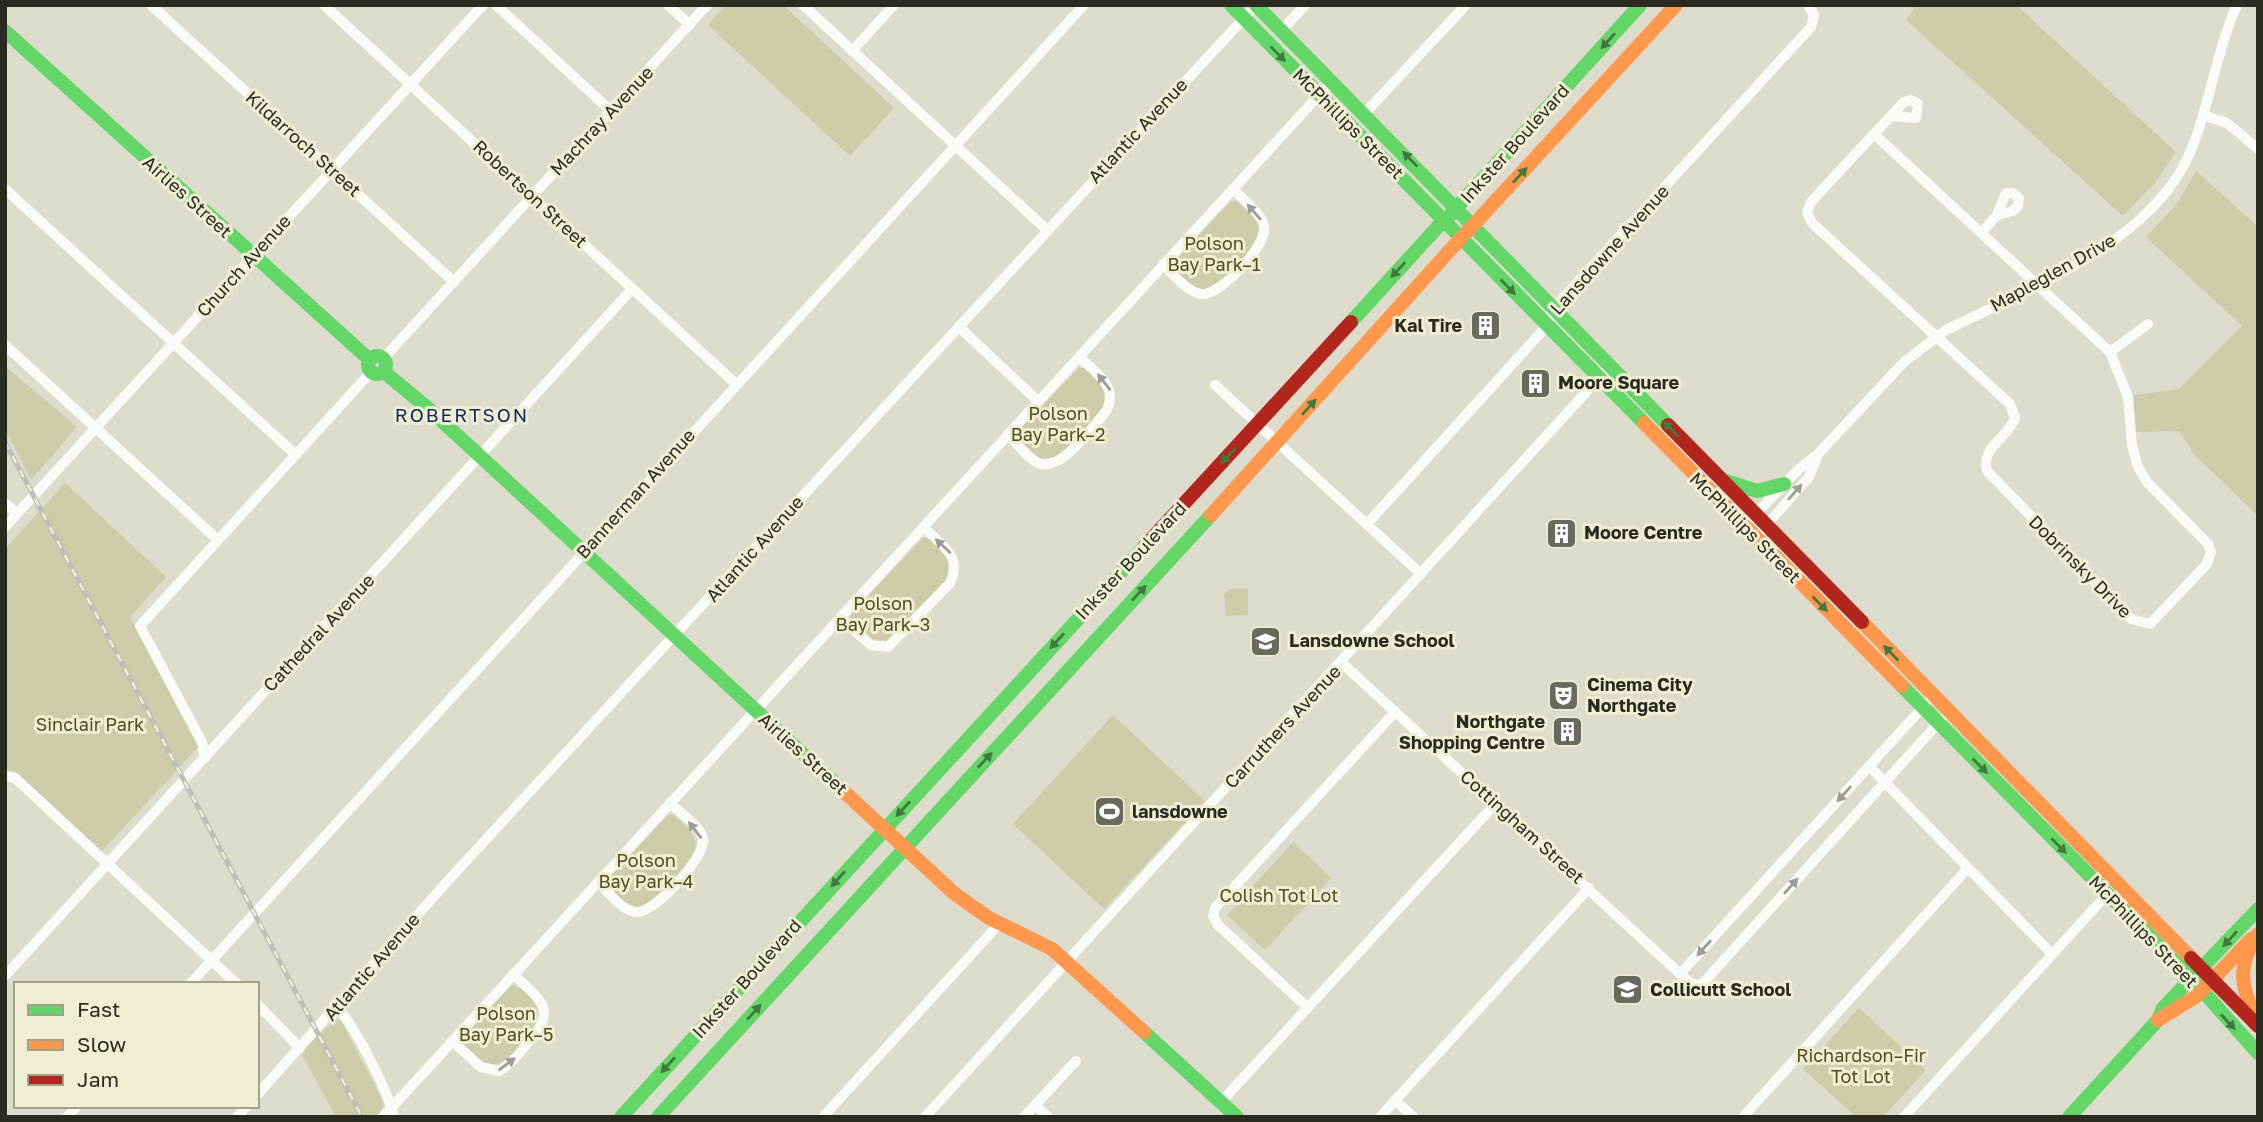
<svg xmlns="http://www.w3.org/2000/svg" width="2263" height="1122" font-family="'Golos Text',sans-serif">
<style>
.green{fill:#cdcca9}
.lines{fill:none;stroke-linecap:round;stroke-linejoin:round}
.street{stroke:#fafaf7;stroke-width:10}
.fast{stroke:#63d668;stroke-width:14}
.slow{stroke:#ff974d;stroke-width:14}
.jam{stroke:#b3261e;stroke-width:14}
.rail-casing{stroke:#bdbdb9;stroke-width:5}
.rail{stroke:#efeed3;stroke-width:2.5;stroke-dasharray:8;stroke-linecap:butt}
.oneway{fill:#457841}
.oneway2{fill:#9d9d97}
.labels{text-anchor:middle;stroke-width:6;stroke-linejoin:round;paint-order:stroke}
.street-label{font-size:18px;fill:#2c2b21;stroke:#efeed3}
.park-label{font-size:18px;fill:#514d1d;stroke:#efeed3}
.poi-label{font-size:18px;font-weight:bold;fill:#2c2b21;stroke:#efeed3;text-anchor:start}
.neighbourhood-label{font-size:19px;letter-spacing:2px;fill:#0d2a5f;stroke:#efeed3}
</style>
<rect width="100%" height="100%" fill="#dcdbcc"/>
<g class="green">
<path d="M726,5H783L894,108L850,156L708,25Z"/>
<path d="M1910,5H2016L2176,152L2154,184L2123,216L1906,20L1914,9Z"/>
<path d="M2196,171L2258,227V516L2193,453L2179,431L2130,432L2128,396L2179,389L2242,326L2146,237L2176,205Z"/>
<path d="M1231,201H1237L1259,224C1263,239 1225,284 1210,289C1197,293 1185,278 1176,271L1175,261Z"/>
<path d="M5,366L77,427L31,480L5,429Z"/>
<path d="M1079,368H1084L1103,385L1108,396L1103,411L1059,457L1040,458L1020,441L1018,431Z"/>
<path d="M65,483L166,577L130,617L198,747L102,851L15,771L5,770V549Z"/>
<path d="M923,538H928L950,561V576L891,640L872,641L850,621L851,614Z"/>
<path d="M1248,588V615L1226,616L1224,594L1229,589Z"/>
<path d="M1113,715L1205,801L1104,909L1013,824Z"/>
<path d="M668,815H673C685,826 699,834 695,853C685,867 651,910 633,907C623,905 614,893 607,886V879Z"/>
<path d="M1293,842L1331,878L1265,950L1227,915Z"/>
<path d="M512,985C525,988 540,1004 539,1019C533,1031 525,1040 516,1050C493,1075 484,1065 462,1045L463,1037Z"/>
<path d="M1859,1008L1926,1070L1883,1117H1856L1803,1069Z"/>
<path d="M336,1019L341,1021L382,1099L383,1108L375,1117H336L303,1056L304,1049Z"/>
</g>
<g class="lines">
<g class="street">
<path d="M151,5L454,282"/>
<path d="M324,5L736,384"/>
<path d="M496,5L611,111"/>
<path d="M668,5L690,25"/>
<path d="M803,5L1047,230"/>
<path d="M1282,30L1305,5"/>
<path d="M852,51L894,5"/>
<path d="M1365,113L1466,5"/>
<path d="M2203,115L2227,123L2258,149"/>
<path d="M1874,134L2110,352L2128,397L2132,446L2138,467L2147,482L2208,544L2211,552L2207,564L2150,624L2131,619L1987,471C1980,447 2008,438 2015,418L2010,404L1812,223L1807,212L1811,202Z"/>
<path d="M1874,134L1904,102L1911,100L1918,104L1916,118L1891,116"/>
<path d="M5,189L296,455"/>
<path d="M1982,232L1997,215L2013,211L2018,206L2019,198L2013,193H2006L1997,215"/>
<path d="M1163,264C1173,274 1187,292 1201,294C1219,297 1268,245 1264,227C1262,213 1242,199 1233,189"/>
<path d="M959,327L1038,401"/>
<path d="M5,345L218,540"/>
<path d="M2110,352L2148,324"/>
<path d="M383,359L707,5"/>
<path d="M1215,385L1421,574"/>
<path d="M1008,434C1016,443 1025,455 1036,462C1059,476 1093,426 1107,410C1118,385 1096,373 1079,357"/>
<path d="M5,503L17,514"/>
<path d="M1752,518L1799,469L1818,454L1904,362L1946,330C2027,290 2149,243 2188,157C2210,108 2215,54 2237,5"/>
<path d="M1367,524L1546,327L1553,309L1811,27L1814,15L1808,5"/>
<path d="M5,527L483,5"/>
<path d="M1763,529L1809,477L1818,455"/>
<path d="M840,618L871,645L888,647L950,583C963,556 942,545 923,527"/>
<path d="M1342,663L1689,982L1697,985L1704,982L1942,719"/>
<path d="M205,758L202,742L140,626L371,372"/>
<path d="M1869,766L2052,954"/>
<path d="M5,776L15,778L237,984"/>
<path d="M598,882C608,892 621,910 636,912C654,914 706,857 703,839C701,826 680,813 670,803"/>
<path d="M1680,974L1933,696"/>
<path d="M5,976L632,289"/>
<path d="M190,984L1084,5"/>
<path d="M257,1004L300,1048"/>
<path d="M337,1008C354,1023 389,1094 394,1117"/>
<path d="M1308,1008L1218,925L1213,916L1215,908L1395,712"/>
<path d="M452,1041L481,1067L499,1071C511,1064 519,1054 527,1044C559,1009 541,1001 513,974"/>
<path d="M257,1095L454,874L1256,5"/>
<path d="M1395,1100L1413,1117"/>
<path d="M1221,1102L1495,804"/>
<path d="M1035,1105L1048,1117"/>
<path d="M67,1117L77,1106"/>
<path d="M237,1117L247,1106"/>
<path d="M383,1117L1332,81"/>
<path d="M823,1117L999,924"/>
<path d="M925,1117L1610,366"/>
<path d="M1024,1117L1076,1061"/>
<path d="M1380,1117L1589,888"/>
<path d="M1743,1117L1968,868"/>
<path d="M1904,1117L2111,890"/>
</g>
<g class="fast">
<path d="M1231,5L1644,423"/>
<path d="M1256,5L1668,425"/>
<path d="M5,31L370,360"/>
<path d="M1451,214L1640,5"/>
<path d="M1351,322L1444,220"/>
<circle cx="377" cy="365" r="9"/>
<path d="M383,371L430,410L840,788"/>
<path d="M1726,481L1757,491L1784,484"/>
<path d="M1902,686L2193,980L2258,1053"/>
<path d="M1144,1032L1237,1117"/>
<path d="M621,1117L1145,546"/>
<path d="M658,1117L1211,515"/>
<path d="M2069,1117L2158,1020L2163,1008L2258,909"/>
</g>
<g class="slow">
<path d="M1467,232L1676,5"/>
<path d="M1644,423L1902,686"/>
<path d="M1211,515L1461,238"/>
<path d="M1862,622L2191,958"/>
<path d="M840,788L955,894L989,918L1052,949L1144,1032"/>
<path d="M2256,1018C2240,986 2237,965 2258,934"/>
<path d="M2158,1020L2197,996L2251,939"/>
</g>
<g class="jam">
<path d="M1668,425L1862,622"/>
<path d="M1145,546L1351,322"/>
<path d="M2191,958L2258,1026"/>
</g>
<defs>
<path id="rail" d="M5,442L362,1117"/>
</defs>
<use href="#rail" class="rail-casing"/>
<use href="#rail" class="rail"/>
</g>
<defs><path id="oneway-solid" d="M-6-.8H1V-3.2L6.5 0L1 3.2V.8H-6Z" transform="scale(1.75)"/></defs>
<g class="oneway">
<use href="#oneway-solid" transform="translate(1608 41) rotate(132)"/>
<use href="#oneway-solid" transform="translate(1278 54) rotate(46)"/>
<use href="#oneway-solid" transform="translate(1410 159) rotate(-134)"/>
<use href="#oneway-solid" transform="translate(1520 175) rotate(-47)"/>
<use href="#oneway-solid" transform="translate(1398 270) rotate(133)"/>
<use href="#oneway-solid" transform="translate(1508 287) rotate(46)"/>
<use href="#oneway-solid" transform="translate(1309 407) rotate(-48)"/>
<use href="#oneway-solid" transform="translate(1671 429) rotate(-134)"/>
<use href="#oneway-solid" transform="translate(1228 456) rotate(133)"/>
<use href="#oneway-solid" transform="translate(1139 593) rotate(-47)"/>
<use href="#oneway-solid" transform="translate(1820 604) rotate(45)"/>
<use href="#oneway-solid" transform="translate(1057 641) rotate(133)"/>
<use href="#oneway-solid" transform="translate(1891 653) rotate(-135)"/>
<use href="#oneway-solid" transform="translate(985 760) rotate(-47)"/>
<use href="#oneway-solid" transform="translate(1980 766) rotate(45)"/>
<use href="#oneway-solid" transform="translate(903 809) rotate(133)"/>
<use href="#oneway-solid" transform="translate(2059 846) rotate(45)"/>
<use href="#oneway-solid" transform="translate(838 879) rotate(132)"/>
<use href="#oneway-solid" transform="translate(2230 939) rotate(132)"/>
<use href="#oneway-solid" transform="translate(754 1012) rotate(-48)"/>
<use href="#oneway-solid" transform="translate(2228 1022) rotate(47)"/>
<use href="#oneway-solid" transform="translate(668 1065) rotate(132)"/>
</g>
<g class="oneway2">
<use href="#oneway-solid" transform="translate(1254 212) rotate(-131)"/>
<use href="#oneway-solid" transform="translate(1104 382) rotate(-128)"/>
<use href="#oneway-solid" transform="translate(1795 492) rotate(-49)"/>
<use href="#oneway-solid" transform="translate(943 546) rotate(-137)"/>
<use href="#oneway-solid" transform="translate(1844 794) rotate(132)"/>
<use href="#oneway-solid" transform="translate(695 830) rotate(-128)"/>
<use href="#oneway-solid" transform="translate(1791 886) rotate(-48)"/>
<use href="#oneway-solid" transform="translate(1704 948) rotate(132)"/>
<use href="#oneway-solid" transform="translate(507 1064) rotate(-37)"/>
</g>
<defs>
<symbol id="building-square" viewBox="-11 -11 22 22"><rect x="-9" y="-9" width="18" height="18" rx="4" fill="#6a695d" stroke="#efeed3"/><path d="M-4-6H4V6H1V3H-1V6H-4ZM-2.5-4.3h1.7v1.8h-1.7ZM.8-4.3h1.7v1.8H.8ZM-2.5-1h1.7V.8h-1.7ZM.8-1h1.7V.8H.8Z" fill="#fff"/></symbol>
<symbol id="school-square" viewBox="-11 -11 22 22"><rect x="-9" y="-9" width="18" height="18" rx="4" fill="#6a695d" stroke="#efeed3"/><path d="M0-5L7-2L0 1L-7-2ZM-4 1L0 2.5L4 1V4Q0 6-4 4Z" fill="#fff"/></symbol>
<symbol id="theatre-square" viewBox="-11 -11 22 22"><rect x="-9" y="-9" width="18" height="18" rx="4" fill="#6a695d" stroke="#efeed3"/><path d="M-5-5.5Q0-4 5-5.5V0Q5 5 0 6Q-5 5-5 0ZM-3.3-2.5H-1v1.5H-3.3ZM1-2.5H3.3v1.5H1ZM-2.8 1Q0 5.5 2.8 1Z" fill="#fff"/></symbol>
<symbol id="stadium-square" viewBox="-11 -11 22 22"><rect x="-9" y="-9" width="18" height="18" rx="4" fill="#6a695d" stroke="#efeed3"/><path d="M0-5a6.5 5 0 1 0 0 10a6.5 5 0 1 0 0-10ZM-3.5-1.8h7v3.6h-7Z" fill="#fff"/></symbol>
</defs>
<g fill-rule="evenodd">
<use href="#building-square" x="1468" y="308" width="35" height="35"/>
<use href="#building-square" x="1518" y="366" width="35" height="35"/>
<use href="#building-square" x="1544" y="516" width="35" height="35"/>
<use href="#school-square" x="1248" y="624" width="35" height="35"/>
<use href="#theatre-square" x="1546" y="678" width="35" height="35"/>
<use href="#building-square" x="1550" y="714" width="35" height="35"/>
<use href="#stadium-square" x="1092" y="794" width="35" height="35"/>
<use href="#school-square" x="1610" y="972" width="35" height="35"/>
</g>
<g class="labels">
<g class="street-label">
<text transform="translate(602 121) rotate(-47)" y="6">Machray Avenue</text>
<text transform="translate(1348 124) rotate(45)" y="6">McPhillips Street</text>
<text transform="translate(1138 131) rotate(-47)" y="6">Atlantic Avenue</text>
<text transform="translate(303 144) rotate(42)" y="6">Kildarroch Street</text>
<text transform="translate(1515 144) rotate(-48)" y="6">Inkster Boulevard</text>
<text transform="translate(530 194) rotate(43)" y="6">Robertson Street</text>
<text transform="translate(187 197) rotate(42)" y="6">Airlies Street</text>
<text transform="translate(1610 250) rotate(-48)" y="6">Lansdowne Avenue</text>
<text transform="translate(244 266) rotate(-48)" y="6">Church Avenue</text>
<text transform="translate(2053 273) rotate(-29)" y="6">Mapleglen Drive</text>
<text transform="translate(636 494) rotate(-48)" y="6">Bannerman Avenue</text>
<text transform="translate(1745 528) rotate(45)" y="6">McPhillips Street</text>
<text transform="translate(755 549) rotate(-48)" y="6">Atlantic Avenue</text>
<text transform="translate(1131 561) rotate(-47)" y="6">Inkster Boulevard</text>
<text transform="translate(2080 567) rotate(45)" y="6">Dobrinsky Drive</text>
<text transform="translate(319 633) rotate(-47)" y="6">Cathedral Avenue</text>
<text transform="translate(1283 727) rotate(-47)" y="6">Carruthers Avenue</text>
<text transform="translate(803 754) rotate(42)" y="6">Airlies Street</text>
<text transform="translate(1522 827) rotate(42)" y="6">Cottingham Street</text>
<text transform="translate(2143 932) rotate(46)" y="6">McPhillips Street</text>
<text transform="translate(372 967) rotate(-49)" y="6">Atlantic Avenue</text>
<text transform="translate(747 979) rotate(-48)" y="6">Inkster Boulevard</text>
</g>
<g class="park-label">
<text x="1214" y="250">Polson<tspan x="1214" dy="21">Bay Park–1</tspan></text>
<text x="1058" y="420">Polson<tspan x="1058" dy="21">Bay Park–2</tspan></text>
<text x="883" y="610">Polson<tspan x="883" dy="21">Bay Park–3</tspan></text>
<text x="90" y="731">Sinclair Park</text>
<text x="646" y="867">Polson<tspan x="646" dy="21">Bay Park–4</tspan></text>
<text x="1279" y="902">Colish Tot Lot</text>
<text x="506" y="1020">Polson<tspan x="506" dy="21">Bay Park–5</tspan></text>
<text x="1861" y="1062">Richardson–Fir<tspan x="1861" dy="21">Tot Lot</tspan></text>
</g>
<g class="poi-label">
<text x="1462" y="332" text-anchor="end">Kal Tire</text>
<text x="1558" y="389">Moore Square</text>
<text x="1584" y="539">Moore Centre</text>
<text x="1289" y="647">Lansdowne School</text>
<text x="1587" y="691">Cinema City<tspan x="1587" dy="21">Northgate</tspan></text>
<text x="1545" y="728" text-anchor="end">Northgate<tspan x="1545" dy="21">Shopping Centre</tspan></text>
<text x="1132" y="818">lansdowne</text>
<text x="1650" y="996">Collicutt School</text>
</g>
<g class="neighbourhood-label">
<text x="462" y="422">ROBERTSON</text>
</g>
</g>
<rect width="2263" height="1122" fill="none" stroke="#2c2b21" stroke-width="14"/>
<rect x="14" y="982" width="245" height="126" fill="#efeed3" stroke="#a1a08c" stroke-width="2"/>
<rect x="28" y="1005" width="35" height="10" fill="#63d668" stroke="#a1a08c" stroke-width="2"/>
<text x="77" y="1017" font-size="21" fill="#2c2b21">Fast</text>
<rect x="28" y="1040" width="35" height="10" fill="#ff974d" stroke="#a1a08c" stroke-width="2"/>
<text x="77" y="1052" font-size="21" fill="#2c2b21">Slow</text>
<rect x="28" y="1075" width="35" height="10" fill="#b3261e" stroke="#a1a08c" stroke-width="2"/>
<text x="77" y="1087" font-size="21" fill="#2c2b21">Jam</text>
</svg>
